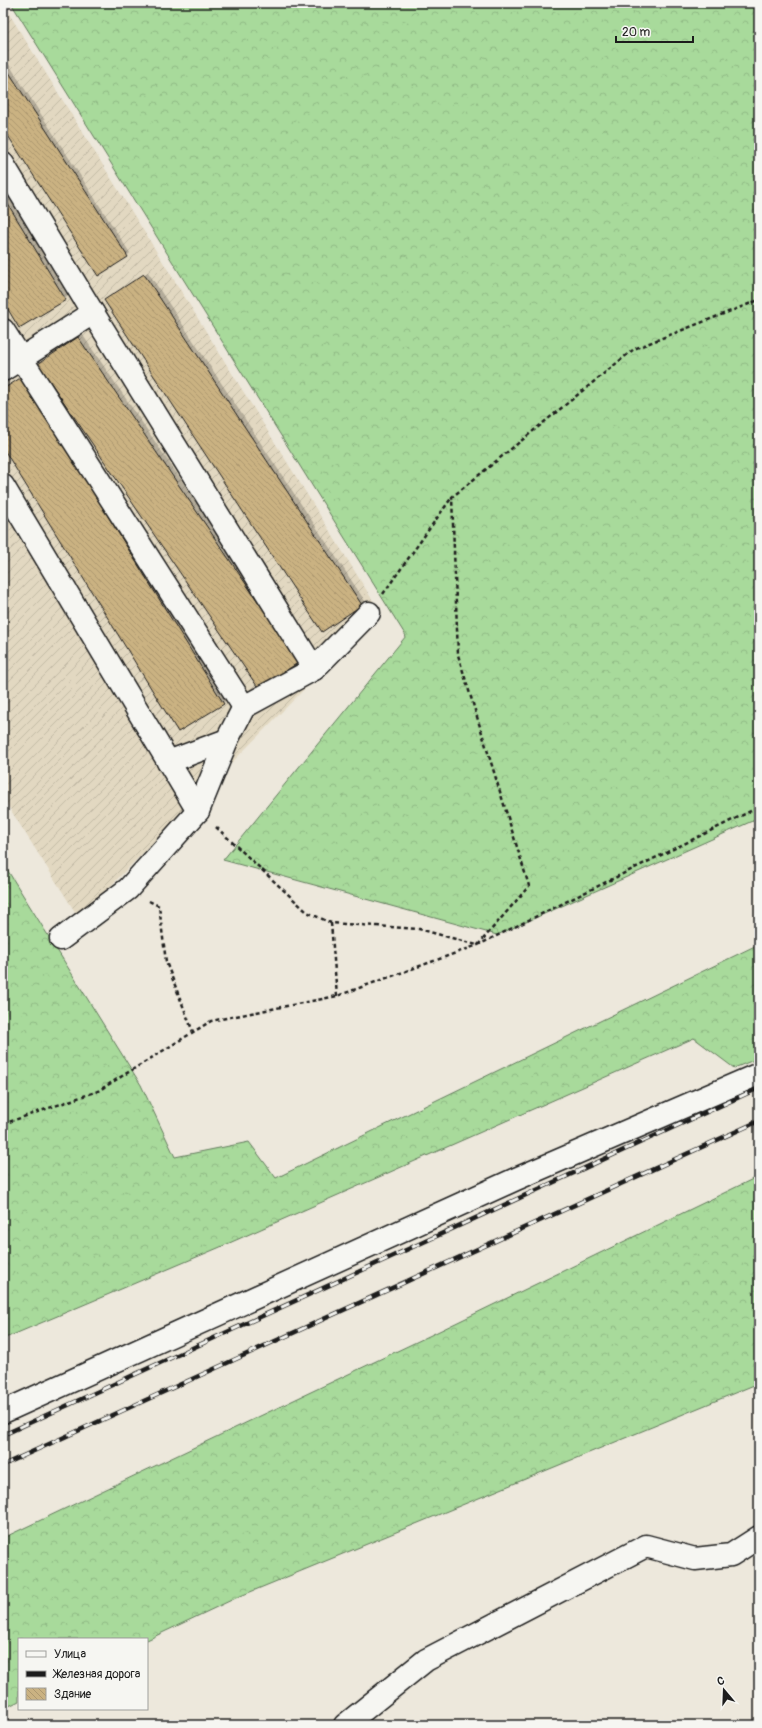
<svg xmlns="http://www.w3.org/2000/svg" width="762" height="1728" font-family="Pangolin,sans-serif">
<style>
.industrial{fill:url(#industrial-furrows)}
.forest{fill:url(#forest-crowns);stroke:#627b5c}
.shadow{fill:#0003}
.building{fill:url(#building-back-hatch);stroke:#1c1c1c}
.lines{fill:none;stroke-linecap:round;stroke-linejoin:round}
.minor-casing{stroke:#1c1c1c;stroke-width:25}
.path{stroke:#1c1c1c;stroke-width:2.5;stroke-dasharray:4 3;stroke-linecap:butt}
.minor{stroke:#f6f6f2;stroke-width:22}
.rail-casing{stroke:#1c1c1c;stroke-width:4.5}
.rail{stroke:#f6f6f2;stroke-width:3;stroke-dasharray:9;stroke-linecap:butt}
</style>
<defs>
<pattern id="industrial-furrows" width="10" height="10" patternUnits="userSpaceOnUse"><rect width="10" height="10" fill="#e2d8c1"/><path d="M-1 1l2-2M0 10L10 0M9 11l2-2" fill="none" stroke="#c1b9a5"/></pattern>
<pattern id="forest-crowns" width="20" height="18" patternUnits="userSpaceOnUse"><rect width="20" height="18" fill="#a8da9b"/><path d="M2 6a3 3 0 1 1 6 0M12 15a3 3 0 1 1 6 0" fill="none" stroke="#90ba85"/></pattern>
<pattern id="building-back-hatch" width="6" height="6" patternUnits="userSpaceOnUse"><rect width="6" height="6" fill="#cab282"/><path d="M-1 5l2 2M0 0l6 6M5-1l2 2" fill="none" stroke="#ad9870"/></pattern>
</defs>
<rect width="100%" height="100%" fill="#ede8dc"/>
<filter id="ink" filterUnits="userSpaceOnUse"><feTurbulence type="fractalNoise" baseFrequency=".025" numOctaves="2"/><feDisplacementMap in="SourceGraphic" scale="8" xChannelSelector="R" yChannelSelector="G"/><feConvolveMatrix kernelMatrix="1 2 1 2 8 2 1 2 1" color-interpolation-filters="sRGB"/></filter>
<g filter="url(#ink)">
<path class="industrial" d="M3,4L380,612L79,918L3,798Z"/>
<g class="forest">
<path d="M11,3H759V818L497,935L223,860L406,636Z"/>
<path d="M3,863L141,1085L175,1157L249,1142L276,1178L759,944V1058L734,1068L694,1038L218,1248L3,1339Z"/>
<path d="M759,1176V1383L238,1597L147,1640V1639H19V1701L3,1709V1538L431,1335Z"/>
</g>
<g class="shadow">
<path d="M3,55L130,253L127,256L3,126Z"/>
<path d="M3,188L68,296L65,299H3Z"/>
<path d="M148,272L365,601L361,605L109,297Z"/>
<path d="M82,334L302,658L40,364Z"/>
<path d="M26,375L226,700L223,703L3,446V389Z"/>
</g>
<g class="building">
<path d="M3,63L128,257L98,276L3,128Z"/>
<path d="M3,196L66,300L19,328L3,301Z"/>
<path d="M144,274L362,605L322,632L104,300Z"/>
<path d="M78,337L299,662L259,689L38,364Z"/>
<path d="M22,377L224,704L178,732L3,448V389Z"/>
</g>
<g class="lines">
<defs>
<g id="minor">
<path d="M3,164L93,313L314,669"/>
<path d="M3,330L244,707"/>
<path d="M3,370L93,313"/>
<path d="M3,486L198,811"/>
<path d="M168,762L227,740L244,707L314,669L369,613"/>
<path d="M61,939L128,889L198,811L227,740"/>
<path d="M3,1412L516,1179L759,1074"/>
<path d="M345,1725L426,1660L646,1546L695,1559L731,1555L759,1537"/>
</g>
</defs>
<use href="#minor" class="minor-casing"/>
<g class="path">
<path d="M383,594L452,497"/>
<path d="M216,827L307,912L331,923L419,929L477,945"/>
<path d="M149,901L159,906L166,962L193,1032"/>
<path d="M331,923L337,996"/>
<path d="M478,945L529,886L458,655L452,497L634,349L759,300"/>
<path d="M3,1124L98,1091L211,1021L337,996L478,945L759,807"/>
</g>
<use href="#minor" class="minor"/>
<defs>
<g id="rail">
<path d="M3,1435L759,1088"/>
<path d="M3,1465L759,1121"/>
</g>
</defs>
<use href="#rail" class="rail-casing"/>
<use href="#rail" class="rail"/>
</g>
</g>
<rect width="762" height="1728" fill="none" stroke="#f6f6f2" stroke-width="16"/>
<rect x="8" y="8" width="746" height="1712" fill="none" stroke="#1c1c1c" stroke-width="1.5" filter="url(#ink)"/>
<rect x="18" y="1638" width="130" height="72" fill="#f6f6f2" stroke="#9f9f9c"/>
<rect x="26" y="1651" width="20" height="6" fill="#f6f6f2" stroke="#9f9f9c"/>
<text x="54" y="1658" font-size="12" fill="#1c1c1c">Улица</text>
<rect x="26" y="1671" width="20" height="6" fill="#1c1c1c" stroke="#9f9f9c"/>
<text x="54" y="1678" font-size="12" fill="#1c1c1c">Железная дорога</text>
<rect x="26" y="1688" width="20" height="12" fill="url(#building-back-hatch)" stroke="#9f9f9c"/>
<text x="54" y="1698" font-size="12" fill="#1c1c1c">Здание</text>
<g transform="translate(724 1690) rotate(341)" stroke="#f6f6f2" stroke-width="3" paint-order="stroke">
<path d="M0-3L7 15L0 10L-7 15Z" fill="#1c1c1c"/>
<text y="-6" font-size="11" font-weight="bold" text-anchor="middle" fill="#1c1c1c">С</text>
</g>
<path d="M616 36v6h77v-6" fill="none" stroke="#1c1c1c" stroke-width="2"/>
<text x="622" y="36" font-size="12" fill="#1c1c1c" stroke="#f6f6f2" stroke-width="3" paint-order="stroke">20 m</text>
</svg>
